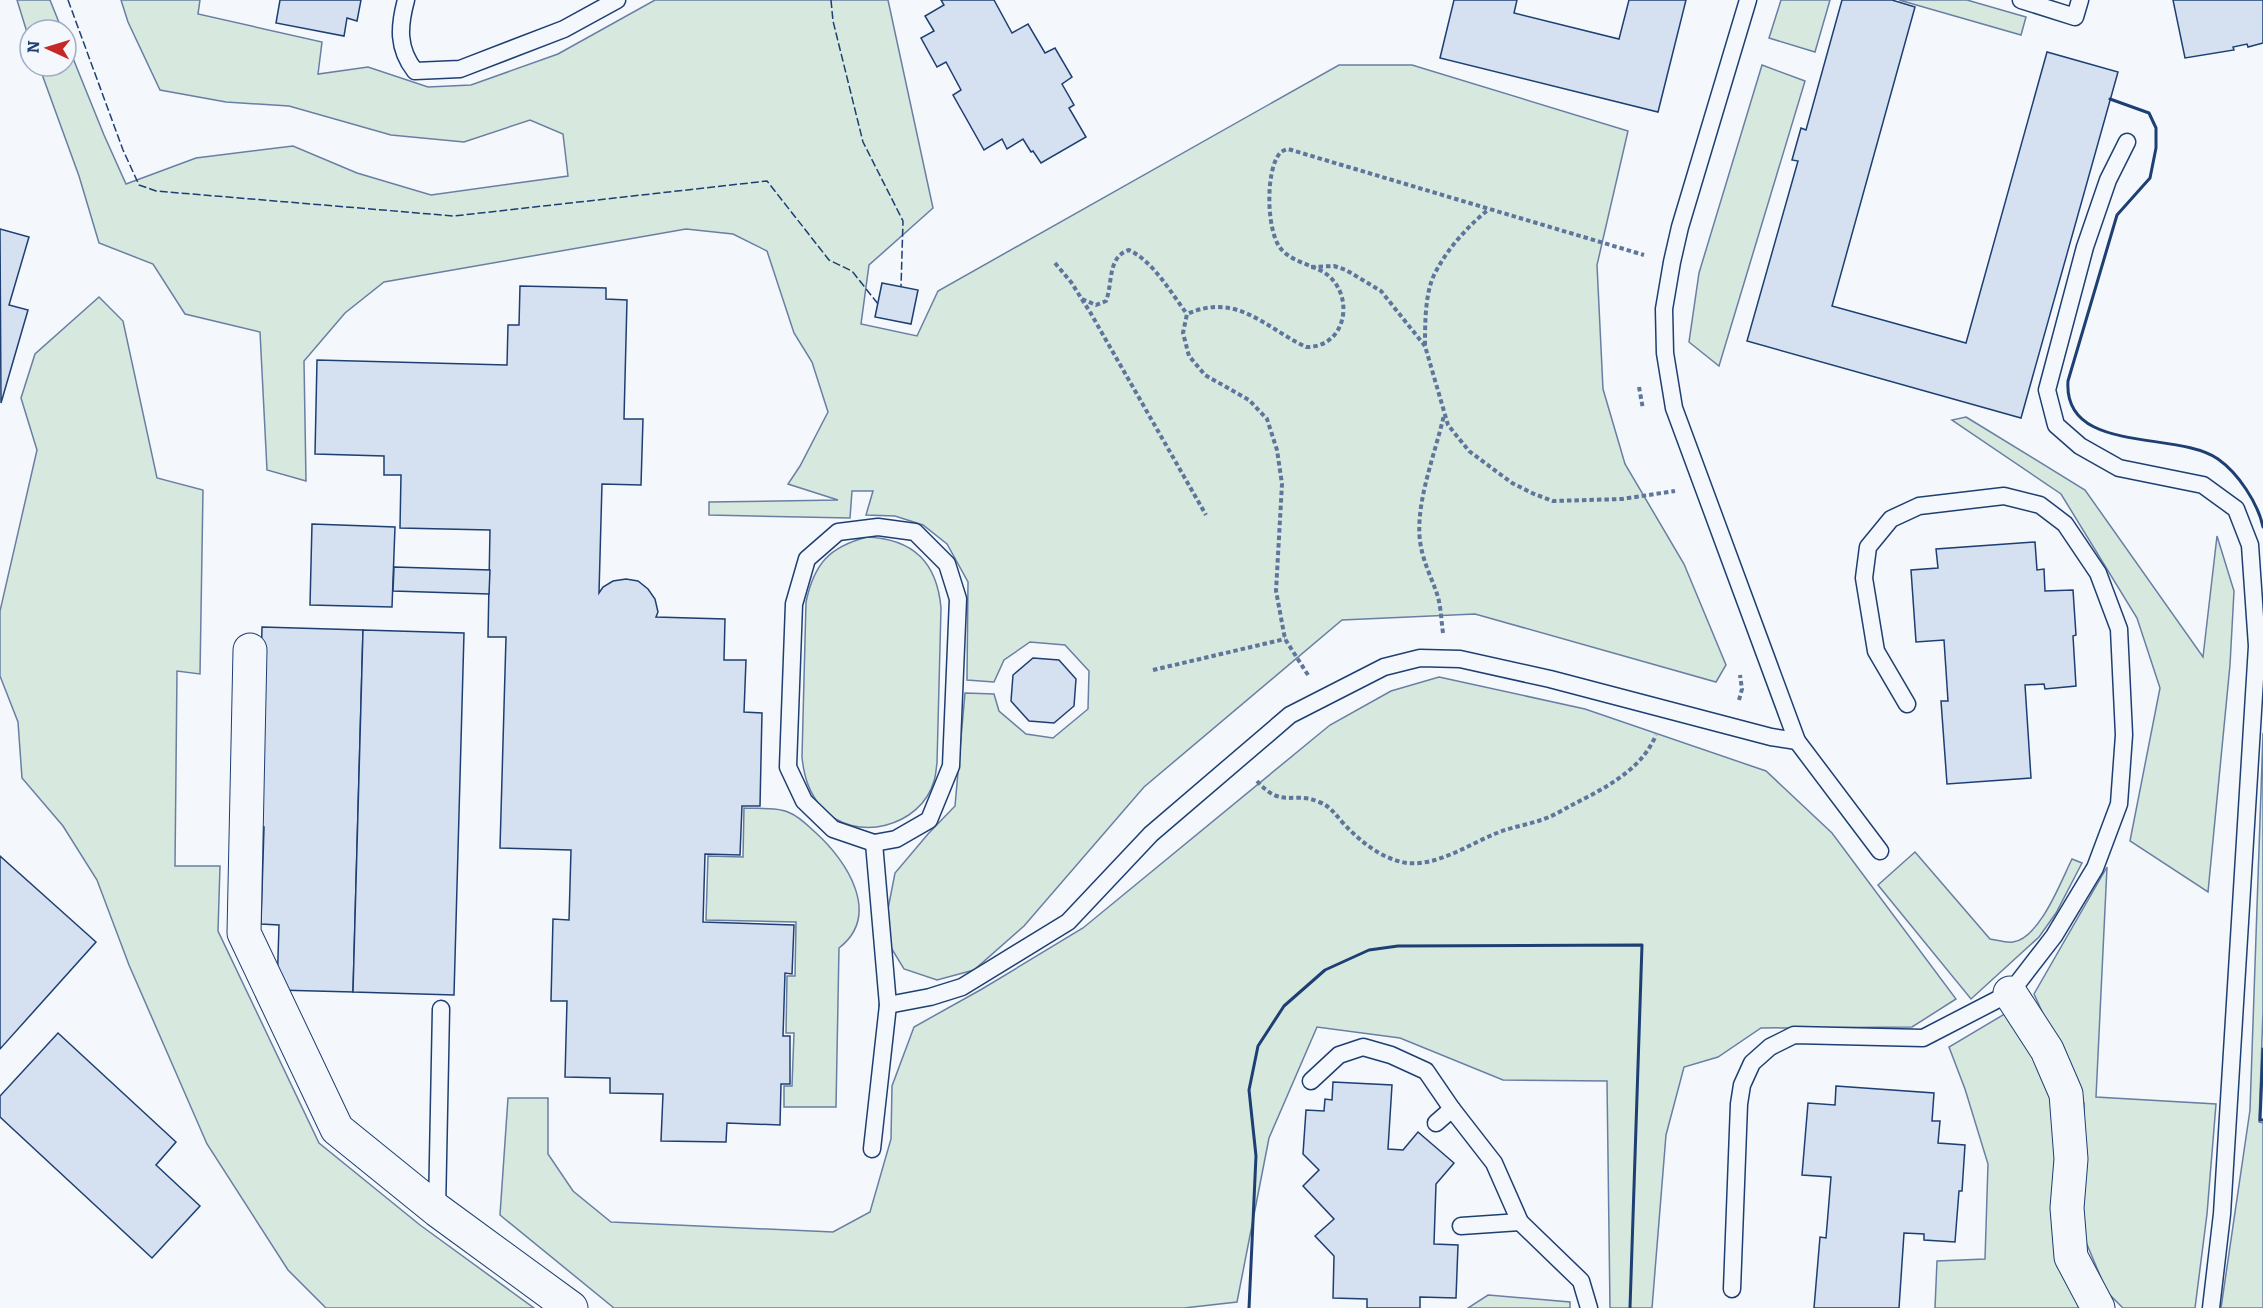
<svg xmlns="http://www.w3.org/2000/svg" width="2263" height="1308" font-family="Bitter,serif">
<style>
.green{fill:#d7e8df;stroke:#687fa3;stroke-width:1.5}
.building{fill:#d5e0f0;stroke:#1d3f73;stroke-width:1.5}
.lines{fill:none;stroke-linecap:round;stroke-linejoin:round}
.lane-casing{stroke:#1d3f73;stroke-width:19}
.street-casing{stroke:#1d3f73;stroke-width:35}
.path{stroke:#5e769c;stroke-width:4;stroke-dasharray:4.5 3;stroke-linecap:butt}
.lane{stroke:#f4f7fb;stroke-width:16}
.street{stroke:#f4f7fb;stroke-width:33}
.fence{stroke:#1d3f73;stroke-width:1.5;stroke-dasharray:8 3;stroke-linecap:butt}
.wall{stroke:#1d3f73;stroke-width:3}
</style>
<rect width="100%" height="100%" fill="#f4f7fb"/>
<g class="green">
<path d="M17,0H50L62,30H30V42Z"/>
<path d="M121,0H200L198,14L322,42L318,74L368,67L428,87L471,85L558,54L655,0H888L933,208L869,265L861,324L917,336L938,291L1339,65H1412L1628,131L1597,265L1603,389L1625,464L1684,564L1726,665L1716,682L1475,614L1342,620L1144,787L1024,926L974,970L937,980L904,969L890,946L887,914L895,873L928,834L955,806L965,693L994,694L999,711L1026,734L1053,738L1088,709L1089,671L1065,645L1030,642L1004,660L994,682L967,680L968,582L947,544L923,525L895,516L866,515L873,491H852L850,518L709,515V502L838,500L788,484L800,466L828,412L812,362L794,333L767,251L733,234L686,229L384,282L345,313L304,361L306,481L267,470L260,332L185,314L153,264L99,243L79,176L39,66H66V41L104,135L126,184L196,158L293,146L357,173L431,195L568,176L563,134L530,120L464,142L391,135L289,106L226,102L160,90L128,22Z"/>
<path d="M1781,0H1830L1815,52L1769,38Z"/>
<path d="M1899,0H1967L2026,17L2021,35Z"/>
<path d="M1762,65L1805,81L1719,366L1689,342L1699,273Z"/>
<path d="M99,297L123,321L157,478L203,490L200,674L177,671L175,866H220L218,931L319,1143L420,1225L534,1308H326L288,1270L207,1144L129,965L97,880L63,826L22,778L18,722L0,676V611L37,450L21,398L35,354Z"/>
<path d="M1966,417L2085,490L2203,657L2217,536L2234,591L2230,665L2208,892L2130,841L2160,688L2137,618L2061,494L1952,420Z"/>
<path d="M867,537C913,539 937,562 941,608L937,763C936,769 936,775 934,781C921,827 855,844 822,808C809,793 804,777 802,757L806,602C814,564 829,547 867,537Z"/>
<path d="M1439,677L1585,709L1766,771L1832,833L1956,999L1912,1027L1761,1028L1718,1057L1684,1067L1666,1135L1652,1308H1610L1607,1081L1503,1080L1400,1038L1317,1027L1269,1138L1237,1302L1184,1308H614L500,1215L508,1098H548V1154L573,1191L611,1222L833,1232L870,1212L891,1139L892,1086L914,1027L982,989L1083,928L1330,725L1391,691Z"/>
<path d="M2263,733V1011L2259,1122L2263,1123V1308H2221L2250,1110Z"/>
<path d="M744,808C759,809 777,807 790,813C800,817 808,826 816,833C847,861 882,915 839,948L836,1107H784V1086H792L794,1033H786L787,976H795L796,922L706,920L708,856L743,857Z"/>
<path d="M1915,852L1990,939C1997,940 2006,943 2013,942C2040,938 2061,881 2072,859L2082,863L2056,913L2039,937L1971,999L1878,885Z"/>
<path d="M2107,867L2096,1097L2216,1104L2207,1214L2195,1308H2123L2107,1292L2083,1235L2084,1103L2034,994Z"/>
<path d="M2008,1012L2044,1070L2057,1127L2084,1308H1935L1937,1261L1985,1259L1988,1164L1965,1089L1949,1047Z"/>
<path d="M1488,1295L1570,1302V1308H1468Z"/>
</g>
<g class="building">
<path d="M280,0H361L357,21L347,18L344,36L276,23Z"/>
<path d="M941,0H994L1012,33L1028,24L1045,53L1055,48L1072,77L1062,84L1074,105L1069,108L1086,137L1041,163L1033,151L1031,152L1023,139L1007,149L1002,139L984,150L953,95L961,90L946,62L937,67L921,38L934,31L925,16L944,5Z"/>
<path d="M1454,0H1517L1514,13L1619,39L1629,0H1686L1658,112L1440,58Z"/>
<path d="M1842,0H1892L1915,7L1832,306L1966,343L2047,52L2118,72L2021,418L1747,341L1798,161L1792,160L1801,128L1806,130Z"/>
<path d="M2173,0H2263V43L2248,47L2247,44L2233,47L2234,50L2185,58Z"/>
<path d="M0,229L29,237L9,305L28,310L1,403Z"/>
<path d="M882,283L918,290L911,324L875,317Z"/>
<path d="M520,286L606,288V299L627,300L624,419H643L641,485L602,484L599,593L603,587L613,581L626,579L638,581L648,589L655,599L658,612L656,617L725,619L724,660H746L744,712L762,713L760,806H742L740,855L705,854L703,922L794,925L792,974L785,973L783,1036H790V1084H781L780,1125L727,1123L726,1142L661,1141L663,1094L610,1093V1078L565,1077L567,1001H551L553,919L569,920L571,850L500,848L506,637H488L490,530L400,528L401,475H384V456L315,454L317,360L507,365L508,325H519Z"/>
<path d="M312,524L395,527L392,607L310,605Z"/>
<path d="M2035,542L2037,570L2044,569L2045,591L2073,590L2076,635L2073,636L2076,686L2045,689L2044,684L2025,685L2031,778L1947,784L1941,701H1948L1944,640L1916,642L1911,570L1938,568L1936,549Z"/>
<path d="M394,567L490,570L489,594L393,591Z"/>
<path d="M262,627L363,630L353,992L277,990L279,925L261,924L264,827H257Z"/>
<path d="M363,630L464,633L454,995L353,992Z"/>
<path d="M1033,658L1059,660L1076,679L1074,706L1054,723L1029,721L1011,701L1013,675Z"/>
<path d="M0,856L96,942L0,1049Z"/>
<path d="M58,1033L176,1142L156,1165L200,1206L152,1258L0,1117V1096Z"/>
<path d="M1333,1082L1392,1085L1388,1149L1403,1150L1418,1132L1454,1163L1436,1184L1434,1244L1458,1245L1456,1298L1420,1297V1308H1367V1299L1333,1298L1334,1256L1315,1236L1334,1219L1303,1186L1319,1170L1303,1154L1306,1110L1324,1111L1325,1099L1332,1100Z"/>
<path d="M1836,1086L1934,1093L1932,1121H1940L1938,1143L1965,1145L1962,1191H1959L1955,1242L1924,1240V1234L1904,1233L1899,1308H1814L1820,1237L1826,1238L1831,1177L1802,1175L1808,1103L1835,1105Z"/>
</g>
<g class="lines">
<defs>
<g id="lane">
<path d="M406,0C399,26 397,48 415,71L460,69L564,29L617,0"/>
<path d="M1748,0L1680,227L1672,262L1664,309L1665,353L1674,408L1797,741L1880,851"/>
<path d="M2021,0L2075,17L2080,0"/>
<path d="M2127,142L2108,180L2085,247L2047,390L2056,425L2080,446L2119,468L2203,485L2236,509L2250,545L2257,646L2222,1214L2211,1308"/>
<path d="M878,527L915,532L947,564L958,599L951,766L929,820L896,839L874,843L833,829L804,801L788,767L794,604L807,559L838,532Z"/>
<path d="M888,1005L930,997L962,987L1068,922L1151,834L1290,715L1384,667L1420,658L1460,659L1550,679L1771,737L1797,741"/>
<path d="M1311,1081L1339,1055L1363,1047L1391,1055L1426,1071L1452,1109L1494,1163L1520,1222L1581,1281L1589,1308"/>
<path d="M1436,1123L1452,1109"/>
<path d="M872,1149L888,1005L874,843"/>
<path d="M437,1210L441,1009"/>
<path d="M1461,1226L1520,1222"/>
<path d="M1732,1289L1739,1104L1742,1085L1752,1063L1770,1047L1794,1035L1923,1038L2010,993L2054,936L2095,868L2119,804L2124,735L2119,629L2098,573L2065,524L2040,505L2004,496L1919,506L1891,519L1868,547L1864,578L1876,651L1907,704"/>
</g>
<g id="street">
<path d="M250,650L244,933L337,1129L437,1210L571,1308"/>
<path d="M2010,993L2047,1050L2066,1094L2071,1159L2067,1208L2071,1257L2098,1308"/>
</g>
</defs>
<use href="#lane" class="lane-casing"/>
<use href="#street" class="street-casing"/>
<g class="path">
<path d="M1055,263L1071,282L1090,312L1206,515"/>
<path d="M1311,267L1334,266L1346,270L1381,291L1425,346L1448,425L1469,451L1512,483L1534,494L1553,501L1622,499L1675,491"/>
<path d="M1082,299L1096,305L1106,301C1113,283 1107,257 1129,250C1154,262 1171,293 1187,314"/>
<path d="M1425,345C1425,324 1425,294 1434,275C1447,249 1467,227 1489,209"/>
<path d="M1639,387L1643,409"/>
<path d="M1443,633C1441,619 1441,604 1436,591C1431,577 1424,563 1421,547C1413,508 1435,455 1444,415"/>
<path d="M1153,670L1285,639"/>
<path d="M1308,675L1285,639L1276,591L1282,484L1277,450L1267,419L1249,400L1205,375L1189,356L1183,333L1187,314C1237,292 1264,327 1306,347C1344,348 1355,301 1330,277C1317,265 1295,264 1282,250C1266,234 1265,170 1280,153C1282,151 1285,150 1288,149L1644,255"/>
<path d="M1739,700L1742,689L1740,675"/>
<path d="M1257,781C1283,810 1292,790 1319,802C1330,806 1335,814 1343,823C1360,841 1381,859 1407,863C1439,866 1469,844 1497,833C1511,827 1527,825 1541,820C1551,817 1561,811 1570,806C1603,789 1641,771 1656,735"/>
</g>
<use href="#lane" class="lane"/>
<use href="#street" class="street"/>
<g class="fence">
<path d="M68,0L123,150L139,185L156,191L454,216L767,181L829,260L852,271L878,304"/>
<path d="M831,0L833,21L863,142L903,221L901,287"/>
</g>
<g class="wall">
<path d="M2110,99L2149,113L2156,128V148L2150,178L2117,215L2068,381C2063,455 2177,430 2218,459C2238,473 2258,503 2263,527"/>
<path d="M2263,1049L2260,1120H2263"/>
<path d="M1249,1308L1256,1156L1249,1090L1258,1046L1284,1006L1325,970L1369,950L1398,946L1642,945L1630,1308"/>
</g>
</g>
<g transform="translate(48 48) rotate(274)"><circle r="28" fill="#f4f7fb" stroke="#9eadc5" stroke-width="1.5"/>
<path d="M0-4.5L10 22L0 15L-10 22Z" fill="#c62828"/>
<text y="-9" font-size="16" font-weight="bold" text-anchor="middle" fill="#1d3f73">N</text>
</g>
</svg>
